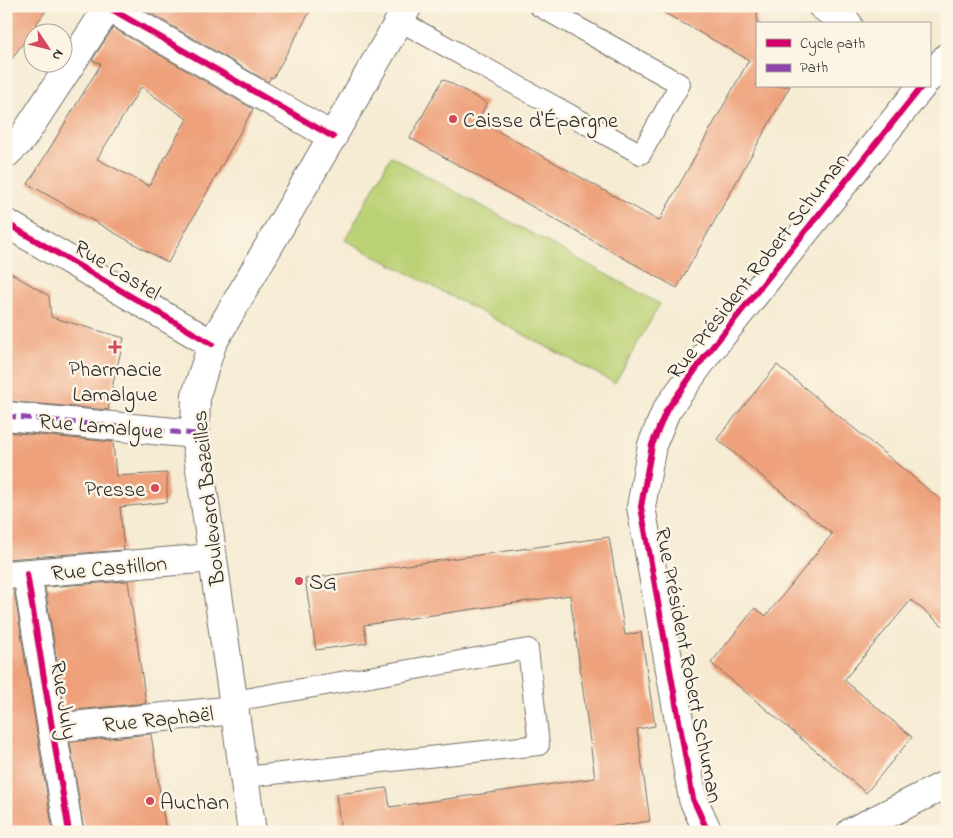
<svg xmlns="http://www.w3.org/2000/svg" width="953" height="838" font-family="'Indie Flower',sans-serif">
<style>
.green{fill:#bbd176;stroke:#737e50}
.building{fill:#eea17a;fill-rule:evenodd}
.lines{fill:none;stroke-linecap:round;stroke-linejoin:round}
.service-casing{stroke:#726e66;stroke-width:22}
.minor-casing{stroke:#726e66;stroke-width:30}
.tertiary-casing{stroke:#726e66;stroke-width:30}
.secondary-casing{stroke:#726e66;stroke-width:30}
.service{stroke:#fff;stroke-width:20}
.minor{stroke:#fff;stroke-width:28}
.tertiary{stroke:#fff;stroke-width:28}
.secondary{stroke:#fff;stroke-width:28}
.quiet{stroke:#8e44ad;stroke-width:5;stroke-dasharray:10 5;stroke-linecap:butt}
.cycleway-casing{stroke:#fcf5e5;stroke-width:9}
.cycleway{stroke:#d6006c;stroke-width:6}
.poi-dot{fill:#d1495b;stroke:#fcf5e5;stroke-width:2}
.labels{text-anchor:middle;stroke-width:5;stroke-linejoin:round;paint-order:stroke}
.poi-label{font-size:22px;fill:#2b2b2b;stroke:#fcf5e5;text-anchor:start}
.street-label{font-size:22px;fill:#2b2b2b;stroke:#fcf5e5}
</style>
<rect width="100%" height="100%" fill="#fcf5e5"/>
<filter id="ink" filterUnits="userSpaceOnUse"><feTurbulence type="fractalNoise" baseFrequency=".02" numOctaves="2"/><feDisplacementMap in="SourceGraphic" scale="10" xChannelSelector="R" yChannelSelector="G"/><feConvolveMatrix kernelMatrix="1 2 1 2 8 2 1 2 1" color-interpolation-filters="sRGB"/></filter>
<filter id="wash" filterUnits="userSpaceOnUse"><feTurbulence type="fractalNoise" baseFrequency=".0096" numOctaves="4" result="noise"/><feDisplacementMap in="SourceGraphic" scale="20" xChannelSelector="R" yChannelSelector="G"/><feGaussianBlur stdDeviation="1.12" result="paint"/><feColorMatrix in="noise" values="0 0 0 0 0 0 0 0 0 0 0 0 0 0 0 0 0 1.4 0 .05"/><feComposite in="paint" operator="in"/></filter>
<g filter="url(#wash)">
<rect width="100%" height="100%" fill="#f6ebd3"/>
<path class="green" d="M391,156L660,304L615,383L345,240Z"/>
<g id="blocks">
<g class="building">
<path d="M6,6H49L6,67Z"/>
<path d="M138,6H313L273,78L271,77L268,82Z"/>
<path d="M652,6H757V86H790L677,288L410,138L443,79L487,103L478,120L659,221L749,60Z"/>
<path d="M113,28L253,109L168,263L28,184L101,64L92,60ZM141,87L187,119L149,186L97,159Z"/>
<path d="M6,270L49,296L51,317L124,338L110,396L108,395L109,410L6,401Z"/>
<path d="M777,365L947,505V629L911,600L844,680L912,737L866,793L711,663L755,608L766,616L832,534L717,439Z"/>
<path d="M6,432L113,442L116,476L167,473V502L120,507L124,550L6,559Z"/>
<path d="M609,537L625,635L641,632L655,726L637,729L650,821L576,832H341L336,794L387,788L390,807L595,778L570,595L364,625L367,643L316,650L305,579Z"/>
<path d="M128,581L146,703L65,711L45,587Z"/>
<path d="M6,590H14L53,832H6Z"/>
<path d="M151,734L166,832H84L70,742Z"/>
</g>
</g>
</g>
<g filter="url(#ink)">
<use href="#blocks" fill-opacity="0" stroke="#726e66" stroke-width="1"/>
<g class="lines">
<defs>
<g id="service">
<path d="M400,21L641,154L680,84L539,6"/>
<path d="M234,701L528,649L539,745L245,777"/>
</g>
<g id="minor">
<path d="M106,6L333,137"/>
<path d="M822,6L848,24"/>
<path d="M929,78L947,57"/>
<path d="M6,154L21,140L109,6"/>
<path d="M6,416L195,434"/>
<path d="M27,574L69,832"/>
<path d="M6,575L212,558"/>
<path d="M52,728L235,710"/>
<path d="M708,832L693,799L641,507L652,445L666,411L706,355L922,86"/>
<path d="M851,832L947,784"/>
</g>
<path id="tertiary" d="M6,223L212,344"/>
<path id="secondary" d="M252,832L195,434L196,395L212,344L408,6"/>
</defs>
<use href="#service" class="service-casing"/>
<use href="#minor" class="minor-casing"/>
<use href="#tertiary" class="tertiary-casing"/>
<use href="#secondary" class="secondary-casing"/>
<use href="#service" class="service"/>
<use href="#minor" class="minor"/>
<use href="#tertiary" class="tertiary"/>
<use href="#secondary" class="secondary"/>
<path class="quiet" d="M6,416L195,434"/>
<defs>
<g id="cycleway">
<path d="M106,6L333,137"/>
<path d="M6,223L212,344"/>
<path d="M27,574L69,832"/>
<path d="M708,832L693,799L641,507L652,445L666,411L706,355L922,86"/>
</g>
</defs>
<use href="#cycleway" class="cycleway-casing"/>
<use href="#cycleway" class="cycleway"/>
</g>
</g>
<g class="poi-dot">
<circle cx="453" cy="119" r="5"/>
<path d="M112.5 339.5h5v5h5v5h-5v5h-5v-5h-5v-5h5z"/>
<circle cx="155" cy="488" r="5"/>
<circle cx="299" cy="581" r="5"/>
<circle cx="150" cy="801" r="5"/>
</g>
<g class="labels">
<g class="poi-label">
<text x="463" y="127">Caisse d'Épargne</text>
<text x="115" y="376" text-anchor="middle">Pharmacie<tspan x="115" dy="25">Lamalgue</tspan></text>
<text x="145" y="496" text-anchor="end">Presse</text>
<text x="309" y="589">SG</text>
<text x="160" y="809">Auchan</text>
</g>
<g class="street-label">
<text transform="translate(757 265) rotate(-52)" y="8">Rue Président Robert Schuman</text>
<text transform="translate(118 269) rotate(31)" y="8">Rue Castel</text>
<text transform="translate(101 425) rotate(5)" y="8">Rue Lamalgue</text>
<text transform="translate(207 498) rotate(-96)" y="8">Boulevard Bazeilles</text>
<text transform="translate(109 567) rotate(-5)" y="8">Rue Castillon</text>
<text transform="translate(690 665) rotate(79)" y="8">Rue Président Robert Schuman</text>
<text transform="translate(65 700) rotate(81)" y="8">Rue July</text>
<text transform="translate(158 718) rotate(-6)" y="8">Rue Raphaël</text>
</g>
</g>
<rect width="953" height="838" fill="none" stroke="#fcf5e5" stroke-width="25"/>
<rect x="756" y="22" width="175" height="65" fill="#fcf5e5" stroke="#a8a49b"/>
<rect x="766" y="39" width="25" height="8" fill="#d6006c" stroke="#a8a49b"/>
<text x="800" y="48" font-size="15" fill="#2b2b2b">Cycle path</text>
<rect x="766" y="64" width="25" height="8" fill="#8e44ad" stroke="#a8a49b"/>
<text x="800" y="72" font-size="15" fill="#2b2b2b">Path</text>
<g transform="translate(48 48) rotate(125)"><circle r="24" fill="#fcf5e5" stroke="#a8a49b"/>
<path d="M0-4L9 19L0 12L-9 19Z" fill="#d1495b"/>
<text y="-8" font-size="14" font-weight="bold" text-anchor="middle" fill="#2b2b2b">N</text>
</g>
</svg>
